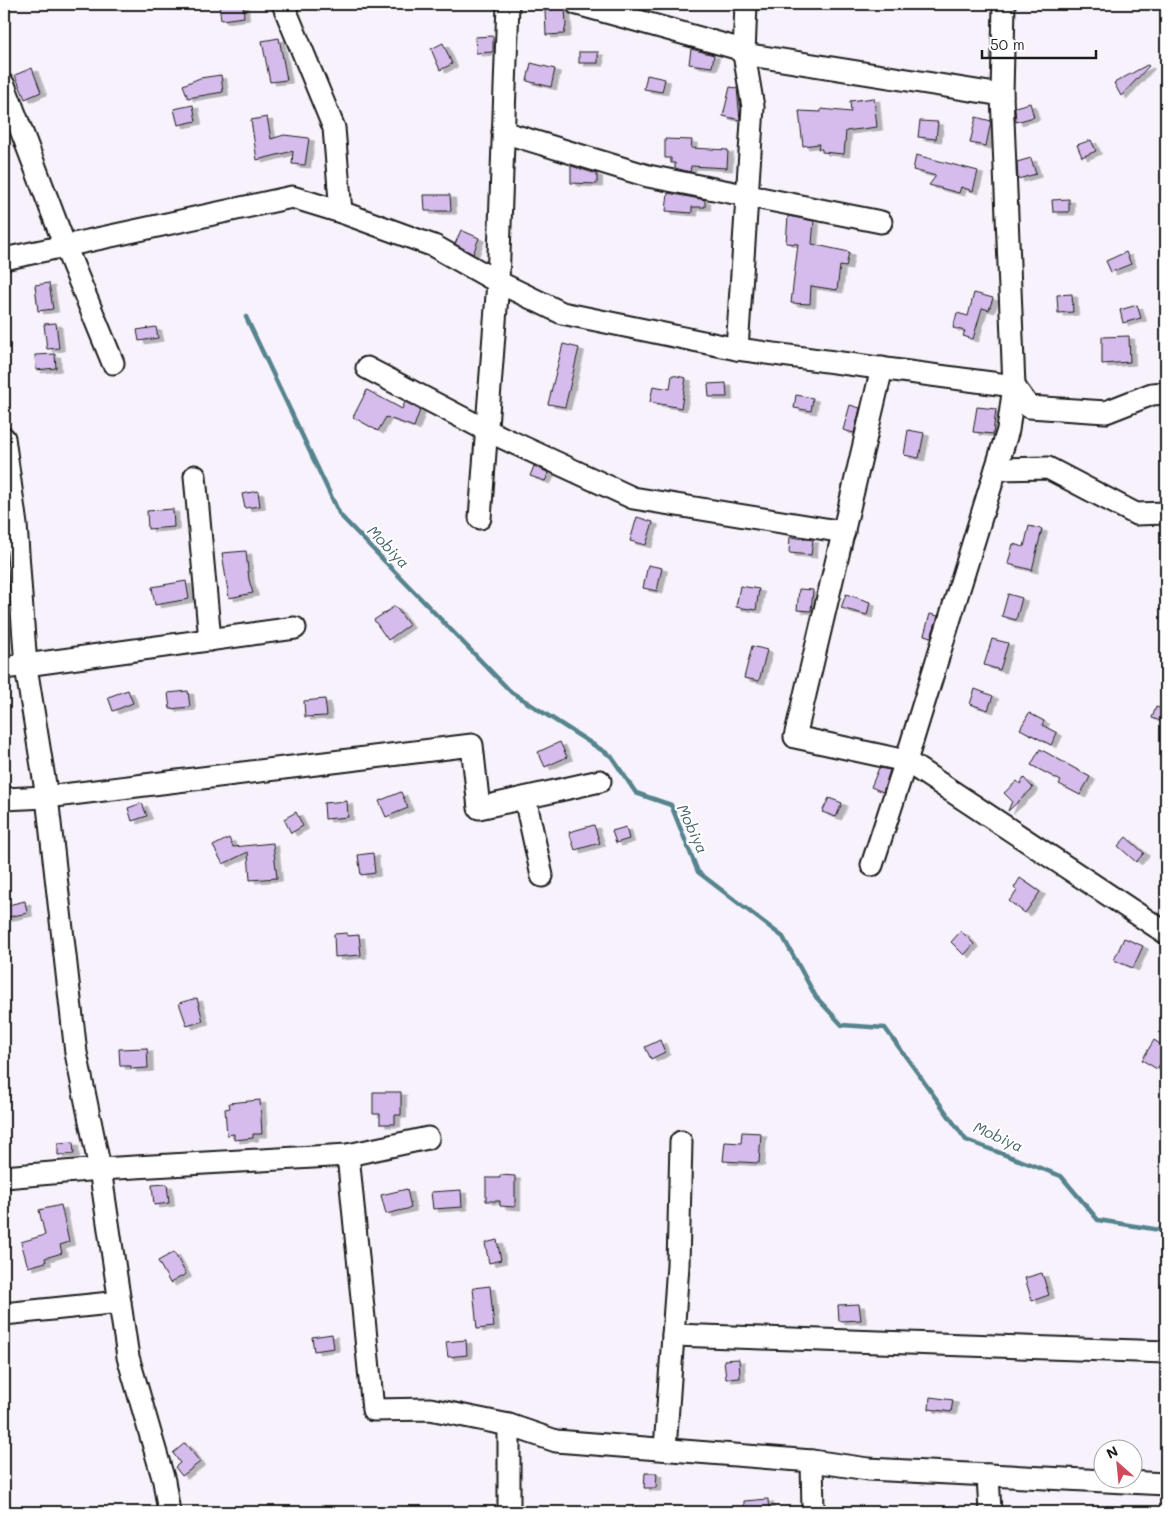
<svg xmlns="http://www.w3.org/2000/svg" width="1170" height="1516" font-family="Mali,sans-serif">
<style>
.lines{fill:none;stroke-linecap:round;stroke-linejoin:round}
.stream{stroke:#55838e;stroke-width:4.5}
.building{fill:#d5bcec;stroke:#1c1c1c;filter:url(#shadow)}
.minor-casing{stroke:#1c1c1c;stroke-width:25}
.minor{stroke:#fff;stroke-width:21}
.labels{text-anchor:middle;stroke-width:4.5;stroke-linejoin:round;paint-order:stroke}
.water-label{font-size:15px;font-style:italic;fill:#426168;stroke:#fff}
</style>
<defs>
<filter id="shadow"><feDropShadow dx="5.5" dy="3" stdDeviation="0" flood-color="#0004"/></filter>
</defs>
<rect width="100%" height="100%" fill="#f7f2fb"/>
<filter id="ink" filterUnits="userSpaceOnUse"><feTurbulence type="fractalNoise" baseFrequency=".02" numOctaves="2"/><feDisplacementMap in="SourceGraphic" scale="10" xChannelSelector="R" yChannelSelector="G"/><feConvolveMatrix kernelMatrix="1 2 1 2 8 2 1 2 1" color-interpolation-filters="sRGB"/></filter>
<g filter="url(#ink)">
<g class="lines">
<path class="stream" d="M246,317L340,515L511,692L611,756L636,793L671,805L698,872L783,937L816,997L842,1025L885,1028L966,1140L1061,1176L1098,1220L1166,1231"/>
</g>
<g class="building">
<path d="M219,4H243L244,17L221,20Z"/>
<path d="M565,8L566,25L564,34L546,35L545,10Z"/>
<path d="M493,36V52L476,53L475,37Z"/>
<path d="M279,38L287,80L270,82L262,41Z"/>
<path d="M443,43L452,64L440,70L431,49Z"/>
<path d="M691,49L714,55L712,67L689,64Z"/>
<rect x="579" y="52" width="19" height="11"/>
<path d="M531,63L555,69L551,87L527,81Z"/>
<path d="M1147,65L1149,66L1121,96L1114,83Z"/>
<path d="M32,68L41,92L25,99L15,75Z"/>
<path d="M221,75L223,92L188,98L183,85L200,78Z"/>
<path d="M647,75L665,79L662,92L644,89Z"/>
<path d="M730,87L737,88L740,120L723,116Z"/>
<path d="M874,98L877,127L846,131L844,154L822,152V149H818L819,144L803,146L799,111L821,112V109L851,112L850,101Z"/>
<path d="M1030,103L1034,117L1016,122L1015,107Z"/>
<path d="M193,105L196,121L178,125L174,109Z"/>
<path d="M267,117L271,139L284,135L309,138L305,165L292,164L293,151L257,160L251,120Z"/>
<path d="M976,117L991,121L986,146L970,143Z"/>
<path d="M920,121L938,122L936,139L918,137Z"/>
<path d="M665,139L692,140L691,148L728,150L727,168L691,166L690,172L675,168V163H671V158H665Z"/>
<path d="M1091,140L1096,151L1082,157L1077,145Z"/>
<path d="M916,155L978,171L973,191L961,187L959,193L929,185L936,176L913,170Z"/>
<path d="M1031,158L1036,174L1018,179L1017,162Z"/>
<path d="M571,166L597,174V184L571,183Z"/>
<path d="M668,193L705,200V207H692V213L666,211Z"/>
<path d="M424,195H450L451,211H425Z"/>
<path d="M1069,199V212H1053L1052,200Z"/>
<path d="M788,216L814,221L812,244L849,252L846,267L840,266L837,290L811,286L810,304L791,303L798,244L786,243Z"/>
<path d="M461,230L479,238L473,254L455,244Z"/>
<path d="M1126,252L1131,264L1111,272L1106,261Z"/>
<path d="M49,283L53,309L38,311L35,285Z"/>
<path d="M974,293L993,298L989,310L982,308L973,339L963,336L965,331L953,328L957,313L968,316Z"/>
<path d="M1072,294L1073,312L1058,313L1057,295Z"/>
<path d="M1137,305L1141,318L1123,323L1120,310Z"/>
<path d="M56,323L59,348L47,349L44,324Z"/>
<path d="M156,327L158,338L139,341L137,330Z"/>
<path d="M1129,336L1130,362L1102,364V337Z"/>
<path d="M563,344L579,348L565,407L548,404Z"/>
<path d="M55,354L56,368L36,370L35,355Z"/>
<path d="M672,375L686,378L681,408L650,402L653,386L670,389Z"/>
<path d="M726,383L727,397H709L708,384Z"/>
<path d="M367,390L402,409L405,402L420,410L414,427L386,417L378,431L353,417Z"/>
<path d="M796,395L813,398L811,411L794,408Z"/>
<path d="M850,405L860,408L854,433L843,430Z"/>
<path d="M977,407L996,409L993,434L973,432Z"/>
<path d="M908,430L924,433L919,458L904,455Z"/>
<path d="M534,466L549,473L545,481L530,476Z"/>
<path d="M258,491L260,506L245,508L242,494Z"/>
<path d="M173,509L174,527L148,529L147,511Z"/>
<path d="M637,517L653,522L646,545L630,541Z"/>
<path d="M1029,526L1042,529L1032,570L1008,564L1013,544L1024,547Z"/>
<path d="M790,537L813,540L811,555L789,553Z"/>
<path d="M246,551L249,580L253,593L229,598L222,553Z"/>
<path d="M648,565L662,568L657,591L643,588Z"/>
<path d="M186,581L189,599L155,605L152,587Z"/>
<path d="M740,586L759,589L756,610L736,607Z"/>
<path d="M799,589L813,590L811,611L797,610Z"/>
<path d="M846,594L870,602L867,615L841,608Z"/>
<path d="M1008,594L1022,598L1016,620L1002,616Z"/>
<path d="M395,606L409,625L388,640L374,620Z"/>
<path d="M930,614L938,616L931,637L924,635Z"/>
<path d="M992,639L1008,643L1000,670L984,665Z"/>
<path d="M752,646L767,650L759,681L744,678Z"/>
<path d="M975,689L993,696L988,710L970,704Z"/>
<path d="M128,690L133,703L113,711L108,697Z"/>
<path d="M188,691L190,707L170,709L168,693Z"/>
<path d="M325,699L327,716L305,717L304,701Z"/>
<path d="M1156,707L1166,710V723L1152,718Z"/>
<path d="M1029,713L1044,721L1042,725L1057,733L1051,745L1020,729Z"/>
<path d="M560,742L567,757L545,767L538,752Z"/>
<path d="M1040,749L1090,777L1080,795L1059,784L1061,781L1031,765Z"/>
<path d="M879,768L890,770L883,792L871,787Z"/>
<path d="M1024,778L1033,788L1008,811L1012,801L1004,793L1017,781L1020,784Z"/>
<path d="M401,792L408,808L386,817L379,801Z"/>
<path d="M829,798L842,803L836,817L822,812Z"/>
<path d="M347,801L348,817L325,819L324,803Z"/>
<path d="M142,803L147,816L132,821L128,808Z"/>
<path d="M296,812L303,826L291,833L284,819Z"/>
<path d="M594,825L600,843L575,850L569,832Z"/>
<path d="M626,827L629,839L616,843L612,831Z"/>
<path d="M1126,837L1144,853L1136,862L1118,846Z"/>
<path d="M229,838L233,847L273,843L277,878L250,880L248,852L223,864L213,846Z"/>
<path d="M373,853L375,873L361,875L358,855Z"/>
<path d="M1020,878L1040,892L1025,913L1009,901L1017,891L1014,888Z"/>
<path d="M25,901L27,913L4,918V906Z"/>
<path d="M961,931L974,944L964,955L951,942Z"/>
<path d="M347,933V936L359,935L361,955L335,957L334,934Z"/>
<path d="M1124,938L1143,946L1133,968L1114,960Z"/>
<path d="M197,998L203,1021L187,1026L179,1003Z"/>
<path d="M660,1040L665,1052L651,1059L645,1047Z"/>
<path d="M1154,1040L1166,1048V1054L1157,1069L1142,1060Z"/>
<path d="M147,1048L148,1068L131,1069V1066H120L119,1049Z"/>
<path d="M373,1092H401V1115H395V1124H380V1114H373Z"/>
<path d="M260,1100L262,1134H253V1138L234,1140V1134L227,1135L225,1109L230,1108L229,1103Z"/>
<path d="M742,1132L761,1133L759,1163L723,1161L725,1142L741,1143Z"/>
<path d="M73,1142L74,1154L58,1155V1143Z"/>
<path d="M500,1175L515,1176V1207L500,1206V1201H486V1178H500Z"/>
<path d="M167,1184L169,1203L154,1205L152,1185Z"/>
<path d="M407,1189L411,1208L386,1214L381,1195Z"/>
<path d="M461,1190L462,1207L433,1209L431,1192Z"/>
<path d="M61,1205L69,1242L60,1245L62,1253L45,1258L46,1262L28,1267L21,1242L45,1235L39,1210Z"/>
<path d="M497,1240L501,1260L489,1263L485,1243Z"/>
<path d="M174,1252L186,1274L170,1283L158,1261Z"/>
<path d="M1042,1273L1049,1295L1032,1301L1025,1278Z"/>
<path d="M490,1286L494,1327L477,1329L473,1288Z"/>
<path d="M859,1304L861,1320L839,1321L838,1305Z"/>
<path d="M332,1334L334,1348L314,1351L312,1337Z"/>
<path d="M466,1340L467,1355L448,1357L446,1342Z"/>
<path d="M739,1359L740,1378L726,1379L724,1360Z"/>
<path d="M930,1397L953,1400L951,1412L929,1409Z"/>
<path d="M185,1443L200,1462L182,1476L175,1467L180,1463L173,1453Z"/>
<path d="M645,1473H657L656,1488H644Z"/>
<path d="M768,1499L769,1512H744V1501Z"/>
</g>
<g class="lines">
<defs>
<g id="minor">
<path d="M283,4L334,128L341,212"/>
<path d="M577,4L736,48L744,54L1002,95"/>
<path d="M4,85L65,246L113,363"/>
<path d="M503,132L648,176L881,222"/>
<path d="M4,259L292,197L341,212L434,246L498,282L562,313L737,349L1014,386L1029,407L1106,412L1152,394L1166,393"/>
<path d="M737,349L753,107L744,54L746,4"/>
<path d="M367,368L486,430L633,498L844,532"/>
<path d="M882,368L795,737L906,761L1166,933"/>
<path d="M4,438L16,525L26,667L47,797L76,1053L100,1169L128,1357L164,1481L169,1512"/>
<path d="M996,469L1048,468L1136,514L1166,513"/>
<path d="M195,476L210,640"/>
<path d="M480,518L498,282L508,4"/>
<path d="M4,668L295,628"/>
<path d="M525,798L542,876"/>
<path d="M4,799L47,797L472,745L479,808L600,781"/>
<path d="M872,865L906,761L1008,430L1014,386L1002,95L1004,4"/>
<path d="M348,1155L373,1410L430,1409L509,1425L556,1441L812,1461L868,1469L1166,1484"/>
<path d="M4,1177L100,1169L348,1155L428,1138"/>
<path d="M4,1314L120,1302"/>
<path d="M673,1335L1166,1352"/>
<path d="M509,1425V1512"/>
<path d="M665,1449L678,1265L681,1142"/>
<path d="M812,1461L813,1512"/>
<path d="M988,1475L990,1512"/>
</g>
</defs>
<use href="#minor" class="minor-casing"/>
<use href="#minor" class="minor"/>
</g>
</g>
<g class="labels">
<g class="water-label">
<text transform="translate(388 547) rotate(46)" y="5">Mobiya</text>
<text transform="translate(692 829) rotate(65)" y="5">Mobiya</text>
<text transform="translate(998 1137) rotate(24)" y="5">Mobiya</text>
</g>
</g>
<rect width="1170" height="1516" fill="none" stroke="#fff" stroke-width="20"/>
<rect x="10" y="10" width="1150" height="1496" fill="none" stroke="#1c1c1c" stroke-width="2" filter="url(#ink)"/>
<g transform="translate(1118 1464) rotate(333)"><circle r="24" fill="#ffffff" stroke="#a4a4a4"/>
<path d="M0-4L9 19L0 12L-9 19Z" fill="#d1495b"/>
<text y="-8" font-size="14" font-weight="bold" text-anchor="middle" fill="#1c1c1c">N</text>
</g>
<path d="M982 50v8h114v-8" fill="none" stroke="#1c1c1c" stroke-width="2.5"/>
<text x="990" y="50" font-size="15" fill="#1c1c1c" stroke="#ffffff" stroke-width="4" paint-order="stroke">50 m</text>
</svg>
